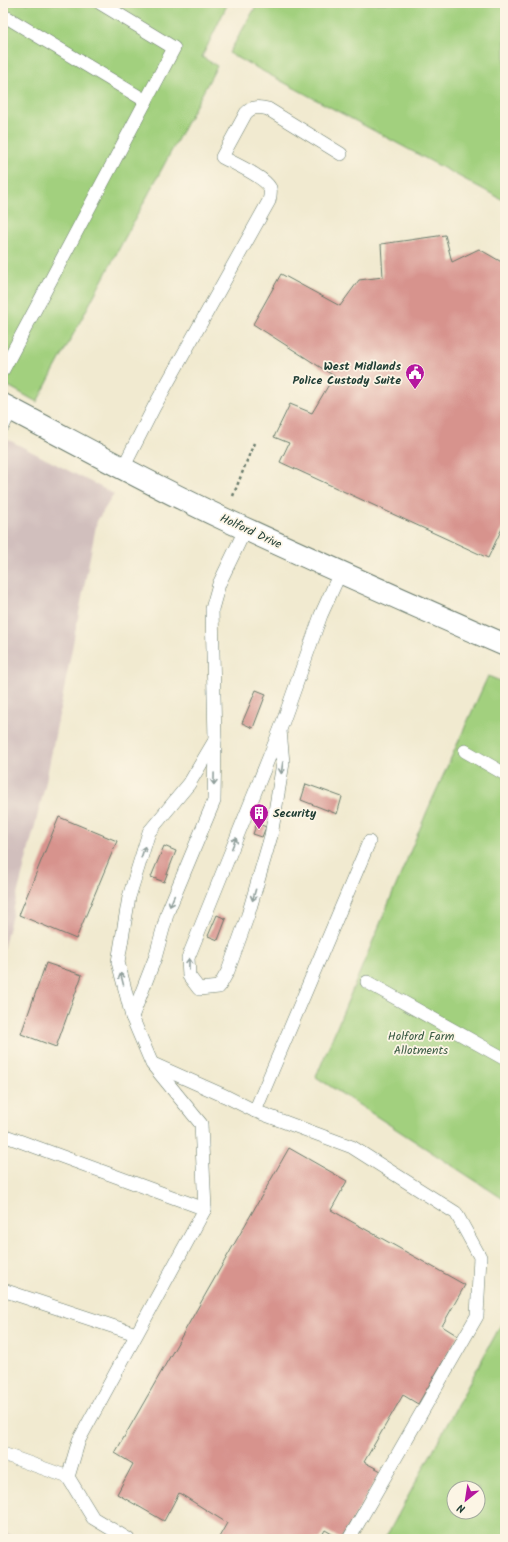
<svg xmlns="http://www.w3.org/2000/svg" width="508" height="1542" font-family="Kalam,sans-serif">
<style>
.industrial{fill:#d1bfbd}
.green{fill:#a2d07e;stroke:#608659;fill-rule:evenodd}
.building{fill:#d7938d}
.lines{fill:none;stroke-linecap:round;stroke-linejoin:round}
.lane-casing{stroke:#687a6b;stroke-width:14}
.street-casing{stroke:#687a6b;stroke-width:24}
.path{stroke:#687a6b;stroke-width:2.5;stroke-dasharray:3 3;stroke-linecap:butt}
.lane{stroke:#fff;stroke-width:13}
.street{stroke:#fff;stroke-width:22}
.oneway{stroke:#8f9e9a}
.labels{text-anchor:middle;stroke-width:3.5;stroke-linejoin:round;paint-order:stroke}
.poi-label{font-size:12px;font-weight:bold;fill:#1f3d34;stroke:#fcf5e5;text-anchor:end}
.street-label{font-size:12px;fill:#1f3d34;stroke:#fcf5e5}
.park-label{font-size:12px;fill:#395a43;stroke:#fcf5e5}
</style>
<rect width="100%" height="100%" fill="#fcf5e5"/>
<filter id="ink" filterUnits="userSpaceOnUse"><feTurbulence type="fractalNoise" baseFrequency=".025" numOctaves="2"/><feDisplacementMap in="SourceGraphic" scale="8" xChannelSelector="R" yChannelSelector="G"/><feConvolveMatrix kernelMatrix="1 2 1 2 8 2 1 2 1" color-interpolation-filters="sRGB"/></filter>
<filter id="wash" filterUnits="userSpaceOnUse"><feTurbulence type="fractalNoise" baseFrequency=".012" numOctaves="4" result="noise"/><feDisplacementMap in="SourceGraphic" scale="16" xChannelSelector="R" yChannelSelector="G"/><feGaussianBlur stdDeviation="0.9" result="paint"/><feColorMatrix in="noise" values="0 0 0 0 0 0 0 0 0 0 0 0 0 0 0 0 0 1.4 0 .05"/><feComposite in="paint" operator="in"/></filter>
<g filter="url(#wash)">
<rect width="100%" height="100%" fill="#f1ead0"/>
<g class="industrial">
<path d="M3,437L114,494L97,521L45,786L3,950Z"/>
<path d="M3,1533L27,1539H3Z"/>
</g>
<g class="green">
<path d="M3,3H228L202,57L217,66L37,402L3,383Z"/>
<path d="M258,3H505V201L229,53Z"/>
<path d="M488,676L505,683V1200L316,1077L428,809Z"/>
<path d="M505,1317V1539H384L391,1528ZM454,1488H478V1512H454Z"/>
</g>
<g id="blocks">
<g class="building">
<path d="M445,235L452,262L479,249L505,264V522L488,558L280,462L289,443L274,437L290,404L312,413L334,376L253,324L281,274L340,306L359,280L383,277L381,244Z"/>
<path d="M256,690L266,694L253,728L242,723Z"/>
<path d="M306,784L342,797L337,814L301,800Z"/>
<path d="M59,817L117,841L76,939L19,915Z"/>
<path d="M257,823L266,827L262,837L253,834Z"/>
<path d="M164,846L176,851L164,882L151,877Z"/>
<path d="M217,915L226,919L218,940L208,936Z"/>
<path d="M46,963L82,975L56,1047L21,1034Z"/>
<path d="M289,1148L347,1181L331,1210L465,1285L442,1326L458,1336L418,1404L403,1395L364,1462L381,1471L341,1539L325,1530L320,1539H218L227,1523L179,1493L164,1521L117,1494L133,1464L115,1453Z"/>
</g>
</g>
</g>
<g filter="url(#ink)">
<use href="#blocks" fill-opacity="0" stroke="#687a6b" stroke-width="1"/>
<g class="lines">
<defs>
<g id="lane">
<path d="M8,18L146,101"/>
<path d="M3,370L174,48L100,3"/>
<path d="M3,426L11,410"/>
<path d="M123,468L154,407L269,201C270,197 271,192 270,188C265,177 233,163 222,157L246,113C252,106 260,107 268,109L341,154"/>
<path d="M280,730L283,763L271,836L248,915L228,971L219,987L199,989L189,976L188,958L280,730L321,615L340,573"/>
<path d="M465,751L505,774"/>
<path d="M367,982L505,1059"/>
<path d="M132,1017L155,958L168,911L214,801L215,740L212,609L219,584L246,528"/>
<path d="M153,1064L225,1096L255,1111L352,1147L456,1213L480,1257L477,1316L349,1539"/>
<path d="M255,1111L369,842"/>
<path d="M3,1135L205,1209"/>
<path d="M3,1290L136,1334"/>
<path d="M3,1454L68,1477"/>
<path d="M128,1539L93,1518L68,1477L79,1440L205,1209L201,1124L152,1064L132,1017L118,962L129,897L149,832L189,784L215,740"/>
</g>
<path id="street" d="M3,405C76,443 149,484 224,519C317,562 411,604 505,645"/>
</defs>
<use href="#lane" class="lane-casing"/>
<use href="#street" class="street-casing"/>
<path class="path" d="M233,496L254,443"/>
<use href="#lane" class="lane"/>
<use href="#street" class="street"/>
</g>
<defs><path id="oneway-shaft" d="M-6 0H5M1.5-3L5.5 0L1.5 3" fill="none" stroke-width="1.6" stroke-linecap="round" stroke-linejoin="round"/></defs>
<g class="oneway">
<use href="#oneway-shaft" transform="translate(282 768) rotate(98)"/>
<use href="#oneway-shaft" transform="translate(214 779) rotate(91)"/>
<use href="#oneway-shaft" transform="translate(234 843) rotate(-68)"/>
<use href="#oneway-shaft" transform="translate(143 852) rotate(-72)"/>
<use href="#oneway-shaft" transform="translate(254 895) rotate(106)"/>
<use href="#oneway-shaft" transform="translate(172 901) rotate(113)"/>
<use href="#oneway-shaft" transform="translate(189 964) rotate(-89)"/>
<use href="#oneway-shaft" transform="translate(122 979) rotate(-104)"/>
</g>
</g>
<defs>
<symbol id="civic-pin" viewBox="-11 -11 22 30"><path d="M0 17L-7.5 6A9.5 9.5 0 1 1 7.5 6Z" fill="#b5179e" stroke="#fcf5e5"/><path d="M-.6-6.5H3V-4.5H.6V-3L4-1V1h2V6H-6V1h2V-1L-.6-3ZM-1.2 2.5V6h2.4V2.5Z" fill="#fff"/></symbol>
<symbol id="building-pin" viewBox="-11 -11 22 30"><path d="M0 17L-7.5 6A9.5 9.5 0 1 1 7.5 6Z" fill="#b5179e" stroke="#fcf5e5"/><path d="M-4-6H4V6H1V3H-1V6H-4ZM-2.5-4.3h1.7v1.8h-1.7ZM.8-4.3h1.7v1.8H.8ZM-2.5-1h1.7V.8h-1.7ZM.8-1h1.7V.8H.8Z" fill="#fff"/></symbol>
</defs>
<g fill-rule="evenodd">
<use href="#civic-pin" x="404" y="362" width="22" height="30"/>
<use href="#building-pin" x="248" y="802" width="22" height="30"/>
</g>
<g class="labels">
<g class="poi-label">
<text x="401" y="370">West Midlands<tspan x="401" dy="14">Police Custody Suite</tspan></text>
<text x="273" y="817" text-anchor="start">Security</text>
</g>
<g class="street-label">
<text transform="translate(251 531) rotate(25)" y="4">Holford Drive</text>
</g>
<g class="park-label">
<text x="421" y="1040">Holford Farm<tspan x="421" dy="14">Allotments</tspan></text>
</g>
</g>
<rect width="508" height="1542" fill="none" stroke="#fcf5e5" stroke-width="16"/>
<g transform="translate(466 1500) rotate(210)"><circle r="19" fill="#fcf5e5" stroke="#a4ab9e"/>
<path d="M0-3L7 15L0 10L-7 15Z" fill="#b5179e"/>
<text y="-6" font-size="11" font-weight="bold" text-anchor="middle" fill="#1f3d34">N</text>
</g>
</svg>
